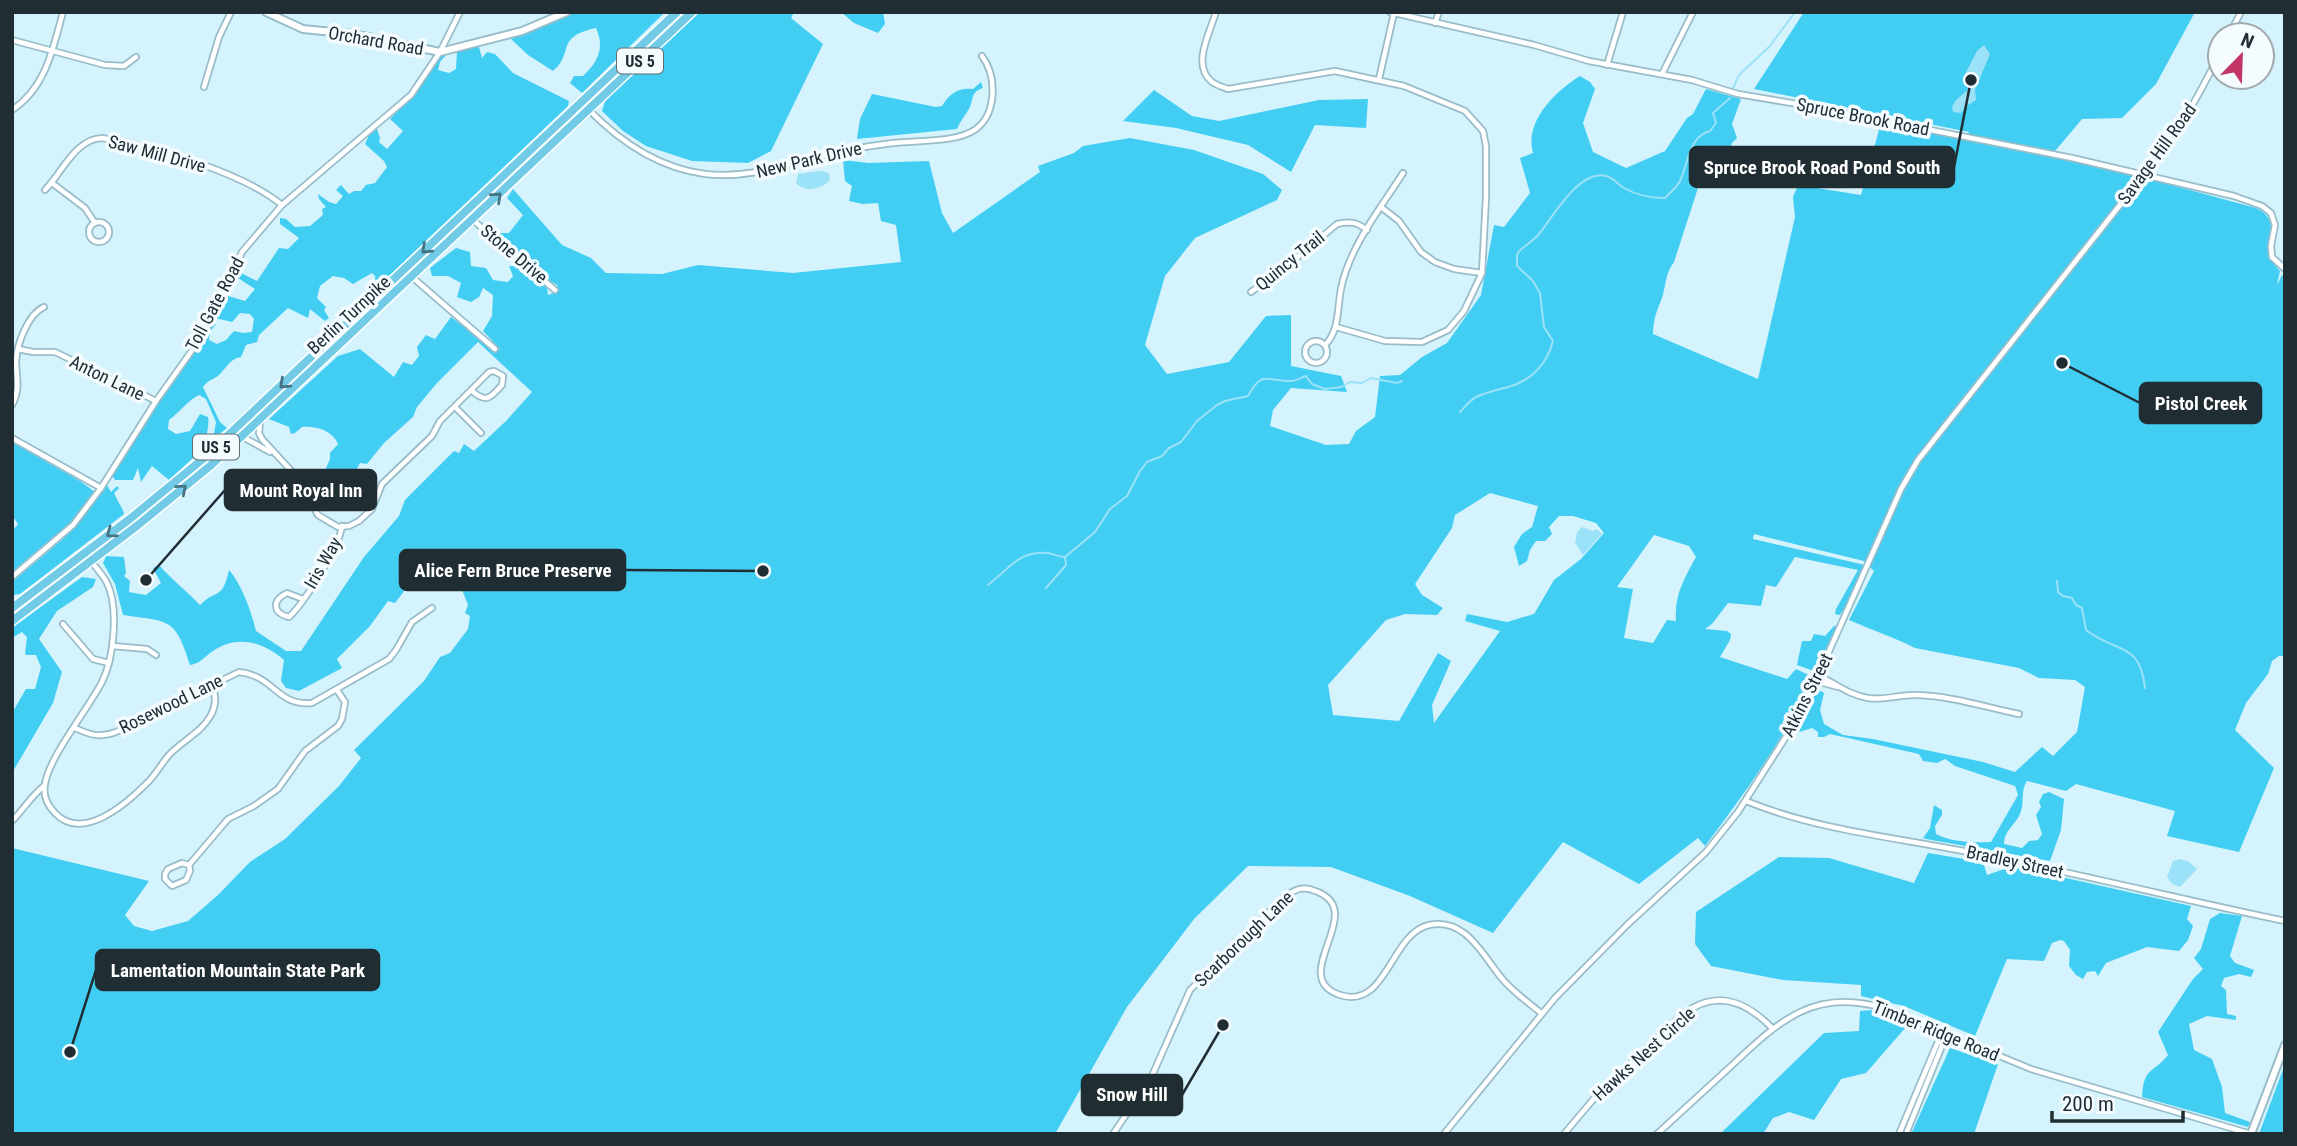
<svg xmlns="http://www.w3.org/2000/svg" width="2297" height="1146" font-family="'Roboto Condensed',sans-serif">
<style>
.green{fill:#42cef3;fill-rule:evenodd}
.water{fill:#9be1f8}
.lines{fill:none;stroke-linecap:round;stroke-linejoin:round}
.stream{stroke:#9be1f8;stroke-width:2}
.street-casing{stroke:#98bdc9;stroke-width:8}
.secondary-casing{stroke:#98bdc9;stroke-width:10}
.highway-casing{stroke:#fff;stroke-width:11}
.street{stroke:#fff;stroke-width:4.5}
.secondary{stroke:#fff;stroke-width:6}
.highway{stroke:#72cbe6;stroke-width:8}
.oneway{stroke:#457584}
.labels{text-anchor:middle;stroke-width:7;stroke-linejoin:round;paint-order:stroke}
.shield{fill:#f5fcff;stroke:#606c70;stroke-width:2}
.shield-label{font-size:16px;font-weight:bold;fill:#202e33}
.street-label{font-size:18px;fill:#202e33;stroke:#f5fcff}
.leader{fill:none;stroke:#202e33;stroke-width:2.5}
.callout-dot{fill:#202e33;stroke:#f5fcff;stroke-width:2.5}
.callout{fill:#202e33;stroke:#202e33;stroke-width:2.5}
.callout-label{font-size:19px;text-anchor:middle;font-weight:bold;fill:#fff}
</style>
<rect width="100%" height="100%" fill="#d5f3fd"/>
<g class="green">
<path d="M573,12H665L582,93L570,83L574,76H583C598,62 605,48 596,28C554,37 575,53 553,71L528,55L511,39Z"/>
<path d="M700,12H794L791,18L823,44L771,151L748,163L692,161L646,146L623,131L602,111L605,101L610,94Z"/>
<path d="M841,12H883L885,24L878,33L854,23Z"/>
<path d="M1804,12H2195L2156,84L2122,118L2082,119L2050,157L2131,174L2256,208C2289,224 2253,245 2280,271L2277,285L2282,275L2285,277V656H2279L2272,661L2268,674L2246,703L2235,730L2274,768L2239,852L2167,836L2175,811L2076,784L2066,791L2027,781C2020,791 2025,803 2020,814C2015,825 2004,831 2004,844L2022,848L2029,841L2038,840L2042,834L2036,815L2041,807L2039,802L2043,794L2049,792L2064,799L2061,830L2050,861L1926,839L1923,838L1930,828L1934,805L1942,810V815L1935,826L1936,834C1951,842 1973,843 1991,842L2018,795L2015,786L1955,766L1945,759L1937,763L1923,761L1919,754L1830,734L1824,737H1818V732L1812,728L1793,734L1809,708L1817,689L1824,693L1820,710L1824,724L1843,735L1873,739L1983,762L2015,772L2042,747L2053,756L2077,732L2085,687L2075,680L2039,678L2019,668L1915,648C1894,637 1871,630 1849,620L1874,571L1864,561L1754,534L1753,539L1865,565L1849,600L1840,615L1835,614L1836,609L1858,570L1795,557L1776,587L1766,585L1761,606L1728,603L1712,624L1705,629L1727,631L1731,634L1730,640L1720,657L1787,679L1796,669L1813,677C1785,738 1745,793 1705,846L1698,838L1639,884L1563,842L1493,933L1410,896L1331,867L1248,866L1194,919L1127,1007L1055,1134H12V848L149,881L125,915L134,926L152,931L188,921L218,895L250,862L285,839L339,786L361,758L354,750L424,681L440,657L450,653L468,629L470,616L465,613L468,605L459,582H445L438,573C413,571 409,587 395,603L388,601L370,626L337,659L342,668L299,691L286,688L281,681L284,660C264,642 237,634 213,651C205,656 200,664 190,665C175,617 170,622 123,615L115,584L103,563L106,556L124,557L126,573L124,576L130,581L129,592L146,595L161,583L153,568L159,565C172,580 187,591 200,605C217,588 222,601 229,570C242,585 251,611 256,631L286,651H301L364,557L399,516L405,500L454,451L459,453L464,444L474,451L506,421L532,392L478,342L437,383L417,407L413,417L384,443L367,464L360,463C351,480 344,496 324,498L316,491L330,459V453L338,444C332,430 316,426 302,427L295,433L291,434L289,427L269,419L338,356L360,349L394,377L403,362L412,365L419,356L417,347L426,335L435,339L451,317L497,351L500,349L483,331L492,316L493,295L483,288L479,297L471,302L457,297L461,283L448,276H432L430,268L456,248L470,252L471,266L486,268L493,280L508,282L513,276L509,266H516L547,288L548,295L559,291L557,285L536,273L484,226L485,223L500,233H509L523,215L507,198L513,189L562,245L591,258L606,273L662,274L698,265L793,273L901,262L896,225L881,221L878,203L863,204L849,201L852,186L845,181L843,160L868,163L929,161L942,213L953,233L1040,172L1038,166L1074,153L1083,146L1130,138L1194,150L1263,174L1282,190L1277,200L1195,238L1165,276L1145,345L1167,374L1229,362L1266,316L1291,315V366L1341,376L1347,392L1291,388L1273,410L1270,426L1326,445L1349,444L1356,431L1375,417L1380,376L1400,375L1422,357L1447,343L1481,295L1494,225L1504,227L1530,193L1520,158L1533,153C1524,121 1556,91 1580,76L1590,82L1595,89L1583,123L1593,152L1626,168L1665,151L1687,118L1693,114L1706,89L1741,99L1732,124L1737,138L1732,143L1724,163L1729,171V178L1721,180L1722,188H1698L1674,262C1666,273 1666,282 1663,295C1657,312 1654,315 1653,334L1758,379L1795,217L1793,197L1798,185L1861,195L1879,130L1874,122L1966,139L1969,132L1754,89ZM1490,493L1538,506L1532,527L1522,534L1514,547L1519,566L1527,561L1530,550L1536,541H1545L1552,534L1549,527L1559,516H1573L1596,523L1604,533L1581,559L1554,580L1534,614L1507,622L1467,614L1465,621L1500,631L1434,723L1432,705L1451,661L1438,653L1399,721L1333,715L1328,685L1386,620L1405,614L1437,615L1443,608L1422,595L1415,584L1452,528L1455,515ZM1654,535L1689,546L1696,557C1684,579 1674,595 1676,621L1667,620L1653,643L1624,638L1633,589L1617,587Z"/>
<path d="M477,46L479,47L482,58L487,52L495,54L513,73L569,101L568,106L390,275L376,284L375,276L372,273L353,284L344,278L333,276L320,286L317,298L326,307L324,310L329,318L325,321L310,309L308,318L288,308L259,335L257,342L246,345L241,357C229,359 226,369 218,376C212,380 208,380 203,387L220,422L227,428L213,439L216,422L206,399L199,395C187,401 180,412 169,420L168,429L176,434L190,431L200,414L208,417C210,426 205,436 206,446L169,480L152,466L141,482L138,468L133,480H115L112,475L153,408L212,322L216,324L210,332L209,340L217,344L226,340L234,331L243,333L252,332L254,319L250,314L240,313L232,322L215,318L225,295L245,301L255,289L238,278L241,273L257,281L279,248L288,249L299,238L280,224V218L286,219L295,227L310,226L323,215L322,209L326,207L319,199L318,194L329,202L336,204L343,196L336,190L341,185L349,194L354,191H361L366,185L375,183L387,167L384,161L365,144L369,135L377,129L380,138L379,142L387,149L403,131L390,119L412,97L441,55H446L440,62L438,70L449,73L456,69L457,52Z"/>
<path d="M981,82L983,88C971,92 974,97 970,107C966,114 960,122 957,129L857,139L860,119L872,94L936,107L942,106C949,94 958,87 973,89Z"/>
<path d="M1154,90L1192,116L1219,121L1319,100L1368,99L1366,128L1315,125L1291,172L1248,145L1176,128L1123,121Z"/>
<path d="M12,442L80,481L95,492L77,517L12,572V531L18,524L12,515Z"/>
<path d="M107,485L111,492L117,486L119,488L114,493C117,501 122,506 124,514L20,594L12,595V582L63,539L83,516Z"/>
<path d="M82,577L96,579L93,587L57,611L39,639L62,672L53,703L12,773V713L26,689H35L41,667L36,655H26L25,653L27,637L22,632L12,638V628Z"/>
<path d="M1835,625L1836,631C1826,642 1825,657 1816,669L1811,670L1797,665L1802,641H1811L1814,634L1825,636Z"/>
<path d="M1928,853L1983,862L1987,875L2013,866L2041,877L2066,878L2191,906L2187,919L2193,926L2188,940L2179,951L2147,947L2106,963L2098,976L2095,971L2087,972L2083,979L2076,975L2069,966L2070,950L2064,941L2060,940L2052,943L2044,961L2007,959L1975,1036L1904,1006L1861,996V985L1783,980L1711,966L1695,944L1696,912L1779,857L1829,858L1914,883Z"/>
<path d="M2220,913L2242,916L2230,956L2235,963L2254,970L2251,977L2239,974L2224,978L2221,986L2226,990L2227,1014L2236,1016V1020L2207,1016L2189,1024L2194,1050L2212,1059L2222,1087L2225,1113L2250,1122L2248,1127L2142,1097C2144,1066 2153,1074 2168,1055L2158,1032L2193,979L2203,969L2194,958L2201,949L2210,919Z"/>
<path d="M1872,1010L1894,1014L1904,1019L1906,1027L1866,1073L1841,1079L1814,1120L1789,1112L1773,1118L1763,1134H1720L1824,1033L1859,1031L1860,1011Z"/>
<path d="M1950,1048L1998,1064L1974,1134H1911Z"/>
<path d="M2285,1064V1134H2259Z"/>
</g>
<g class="water">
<path d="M1984,45L1990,54L1975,90L1976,100L1965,107L1961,113L1953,112L1952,107L1956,100L1970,88L1963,82V78L1977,51Z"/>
<path d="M820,171L827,172L830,176L829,181C821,189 805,193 796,183L798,174Z"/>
<path d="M1582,527L1593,531L1597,529L1602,534L1583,555L1575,543L1577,532Z"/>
<path d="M2179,859L2188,861L2197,869L2180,887L2172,884L2167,877L2173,861Z"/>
</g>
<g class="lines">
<g class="stream">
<path d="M1733,88L1739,75L1770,46L1795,12"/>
<path d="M1460,412C1465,407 1470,400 1476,397C1486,392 1498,390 1508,387C1531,381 1547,364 1553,341L1544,327L1540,293L1533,281L1517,266V255L1519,251C1525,246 1534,240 1539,234C1553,217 1579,169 1606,176C1614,178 1617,184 1624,188C1636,195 1651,198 1665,198C1670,193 1677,187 1680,181C1688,164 1689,136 1710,131L1716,123L1713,113L1730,98"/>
<path d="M2057,581L2058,592L2063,596L2072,598L2076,605L2082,608L2086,630C2117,654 2140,641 2145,688"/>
<path d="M988,585C1009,569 1019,550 1048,553C1054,554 1059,557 1065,557"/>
<path d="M1046,588L1066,565L1065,557L1095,532L1110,509L1127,496L1140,471L1147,462L1162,456L1169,448L1181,442L1197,421L1217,405L1225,401L1248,396C1262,370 1267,381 1288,381C1295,382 1300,378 1306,376L1312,384L1325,389L1341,387L1350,382L1362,383L1371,378L1397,383L1402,381"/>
</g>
<defs>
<g id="street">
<path d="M1216,12C1210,33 1191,65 1212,82C1216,85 1223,87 1228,89L1335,71L1404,86L1465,111L1483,131L1486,146V197L1482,273L1464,311L1448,330L1422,342L1385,341L1336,327"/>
<path d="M1390,12L1534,45L1589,61L1692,80L1738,94L1815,107L2072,158L2234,196L2262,206L2271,213L2275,225L2271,246L2272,257L2285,269"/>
<path d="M1435,23L1439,12"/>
<path d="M2229,35L2241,12"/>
<path d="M12,40L105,65L124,66L136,57"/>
<path d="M1607,65L1623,12"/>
<path d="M1662,74L1693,12"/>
<path d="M1379,79L1394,13"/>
<path d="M204,87L219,37L231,12"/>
<path d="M587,108C620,142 658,168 705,174C745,179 782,166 820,156C844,150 869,146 893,143C917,140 957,143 976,129C997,113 997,76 982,56"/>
<path d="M12,110C46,88 53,48 63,12"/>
<path d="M52,183L85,208L95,223"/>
<path d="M45,190C62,173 75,139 102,138C156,148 240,171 282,205"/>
<path d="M1381,207L1399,221L1421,252L1435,262L1454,269L1482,273"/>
<path d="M473,220L555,290"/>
<circle cx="99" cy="232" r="10"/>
<path d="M404,270L495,349"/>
<path d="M1251,292L1286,267L1337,224C1350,221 1357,222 1367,230"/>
<circle cx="1316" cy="352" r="11"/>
<path d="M1325,345C1340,330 1337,308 1341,289C1349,247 1381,208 1403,173"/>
<path d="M18,349L33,352H55L156,401"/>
<path d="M12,405C21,389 16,377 16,361C17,344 28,314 44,307"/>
<path d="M455,407L481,433"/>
<path d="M260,421L259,433L262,439L296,476L318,515L338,527L349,526L359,521L372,509L382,484L432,436L440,421L489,372L494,371L503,376L502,385C491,397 487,404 472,391"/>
<path d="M243,437L270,452"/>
<path d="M12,438L101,488"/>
<path d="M91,561C96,568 103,575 107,583C119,607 114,658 102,682C88,709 49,757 45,784C43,795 47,805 55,813C82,842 125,805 146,784C155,776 161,764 169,755C182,741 202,732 211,715C217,704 216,694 211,684"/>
<path d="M12,577L73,525L101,488L156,401L205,332L242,252L282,205L411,95L440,52L460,12"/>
<path d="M303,599L287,593C272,600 272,613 289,617C305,602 339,547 342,526"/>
<path d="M63,624L93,659L109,663"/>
<path d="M112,646L147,649L156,655"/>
<path d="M1819,676C1835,683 1849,695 1868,698C1885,701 1900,694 1917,695C1951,696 1985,707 2019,714"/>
<path d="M1816,681L1838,687"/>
<path d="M75,728C90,735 100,738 116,732L239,672C275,676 276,706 312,703L389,659L396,650L412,622L432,608"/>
<path d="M1746,801C1822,832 1903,838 1984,855C2084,875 2184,900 2285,921"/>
<path d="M12,821C24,809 31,796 44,786"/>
<path d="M189,865L182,863L168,869L165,874V879L172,886L186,880L190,871L189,865L228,819L254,806L278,789L305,751L338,726L342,719L345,702L337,690"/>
<path d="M1113,1134L1151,1078L1190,990L1284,897C1296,889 1303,885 1318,892C1368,913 1286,977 1340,995C1387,1010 1390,934 1429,925C1468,917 1484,959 1505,982C1516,994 1529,1003 1541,1013"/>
<path d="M1444,1134L1555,998L1628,924L1706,852L1738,812L1803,710L1901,489L1918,460L2139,181C2173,143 2197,99 2220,53"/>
<path d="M1564,1134L1597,1095L1681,1016C1714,989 1745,1000 1772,1028"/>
<path d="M1657,1134C1681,1112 1705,1090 1729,1068C1778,1022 1814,986 1886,1009L2031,1069L2251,1134"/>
<path d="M1899,1134L1937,1044L1944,1033"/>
<path d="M1906,1134L1942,1046L1945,1034"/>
</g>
<g id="secondary">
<path d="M266,12L303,29L353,34L440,52L522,31L567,12"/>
<path d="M2251,1134L2285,1045"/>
</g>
<g id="highway">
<path d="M12,608L131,518L204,458L677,12"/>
<path d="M12,621L138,525L210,466L692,12"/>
</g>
</defs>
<use href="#street" class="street-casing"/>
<use href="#secondary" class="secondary-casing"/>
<use href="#highway" class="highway-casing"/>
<use href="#street" class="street"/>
<use href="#secondary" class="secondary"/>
<use href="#highway" class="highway"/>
</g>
<defs><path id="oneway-chevron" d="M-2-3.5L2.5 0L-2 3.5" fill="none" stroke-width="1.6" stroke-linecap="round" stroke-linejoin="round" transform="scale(1.75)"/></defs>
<g class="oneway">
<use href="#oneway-chevron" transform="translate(497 197) rotate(-43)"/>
<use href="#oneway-chevron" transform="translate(426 249) rotate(137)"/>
<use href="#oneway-chevron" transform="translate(284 384) rotate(137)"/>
<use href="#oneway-chevron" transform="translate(182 489) rotate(-40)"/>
<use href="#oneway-chevron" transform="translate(111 533) rotate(143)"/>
</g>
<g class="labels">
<g class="shield">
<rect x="617" y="48.5" width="46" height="25" rx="5"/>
<rect x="193" y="434.5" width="46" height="25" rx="5"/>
</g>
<g class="shield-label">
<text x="640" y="67">US 5</text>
<text x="216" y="453">US 5</text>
</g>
<g class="street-label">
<text transform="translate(376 41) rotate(10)" y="6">Orchard Road</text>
<text transform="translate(1863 117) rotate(11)" y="6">Spruce Brook Road</text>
<text transform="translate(157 154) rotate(15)" y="6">Saw Mill Drive</text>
<text transform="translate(2157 154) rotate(-54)" y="6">Savage Hill Road</text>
<text transform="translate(809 160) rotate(-13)" y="6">New Park Drive</text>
<text transform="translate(514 254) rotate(40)" y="6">Stone Drive</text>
<text transform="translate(1290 261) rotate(-39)" y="6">Quincy Trail</text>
<text transform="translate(215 304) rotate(-62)" y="6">Toll Gate Road</text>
<text transform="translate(349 315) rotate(-43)" y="6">Berlin Turnpike</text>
<text transform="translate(107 378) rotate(26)" y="6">Anton Lane</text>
<text transform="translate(323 563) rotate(-60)" y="6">Iris Way</text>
<text transform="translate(1807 695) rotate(-63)" y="6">Atkins Street</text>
<text transform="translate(171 704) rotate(-26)" y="6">Rosewood Lane</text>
<text transform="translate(2015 862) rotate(12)" y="6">Bradley Street</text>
<text transform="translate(1244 939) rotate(-44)" y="6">Scarborough Lane</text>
<text transform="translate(1936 1031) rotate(22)" y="6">Timber Ridge Road</text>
<text transform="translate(1644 1054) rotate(-42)" y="6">Hawks Nest Circle</text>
</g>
</g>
<path class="leader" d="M1971 80L1954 167M2062 363L2140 403M146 580L225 490M763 571L625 570M70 1052L96 970M1223 1025L1182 1095"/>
<g class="callout-dot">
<circle cx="1971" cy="80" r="7"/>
<circle cx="2062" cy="363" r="7"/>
<circle cx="146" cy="580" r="7"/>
<circle cx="763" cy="571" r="7"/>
<circle cx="70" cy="1052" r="7"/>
<circle cx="1223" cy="1025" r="7"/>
</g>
<g class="callout">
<rect x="1690" y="147" width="264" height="40" rx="7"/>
<rect x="2140" y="383" width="121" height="40" rx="7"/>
<rect x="225" y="470" width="151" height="40" rx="7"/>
<rect x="400" y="550" width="225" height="40" rx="7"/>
<rect x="96" y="950" width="283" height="40" rx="7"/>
<rect x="1082" y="1075" width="100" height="40" rx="7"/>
</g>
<g class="callout-label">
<text x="1822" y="174">Spruce Brook Road Pond South</text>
<text x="2201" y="410">Pistol Creek</text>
<text x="301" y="497">Mount Royal Inn</text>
<text x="513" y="577">Alice Fern Bruce Preserve</text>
<text x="238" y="977">Lamentation Mountain State Park</text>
<text x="1132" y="1101">Snow Hill</text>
</g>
<rect width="2297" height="1146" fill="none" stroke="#202e33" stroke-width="28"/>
<g transform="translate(2241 56) rotate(23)"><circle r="33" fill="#f5fcff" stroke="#a0aaad" stroke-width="2"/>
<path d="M0-5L12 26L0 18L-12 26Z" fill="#c33668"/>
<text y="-10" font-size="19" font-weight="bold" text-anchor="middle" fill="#202e33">N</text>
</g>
<path d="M2052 1111v10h131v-10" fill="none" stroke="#202e33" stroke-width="3.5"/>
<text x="2062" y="1111" font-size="21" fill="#202e33" stroke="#f5fcff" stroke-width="5" paint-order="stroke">200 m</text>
</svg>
